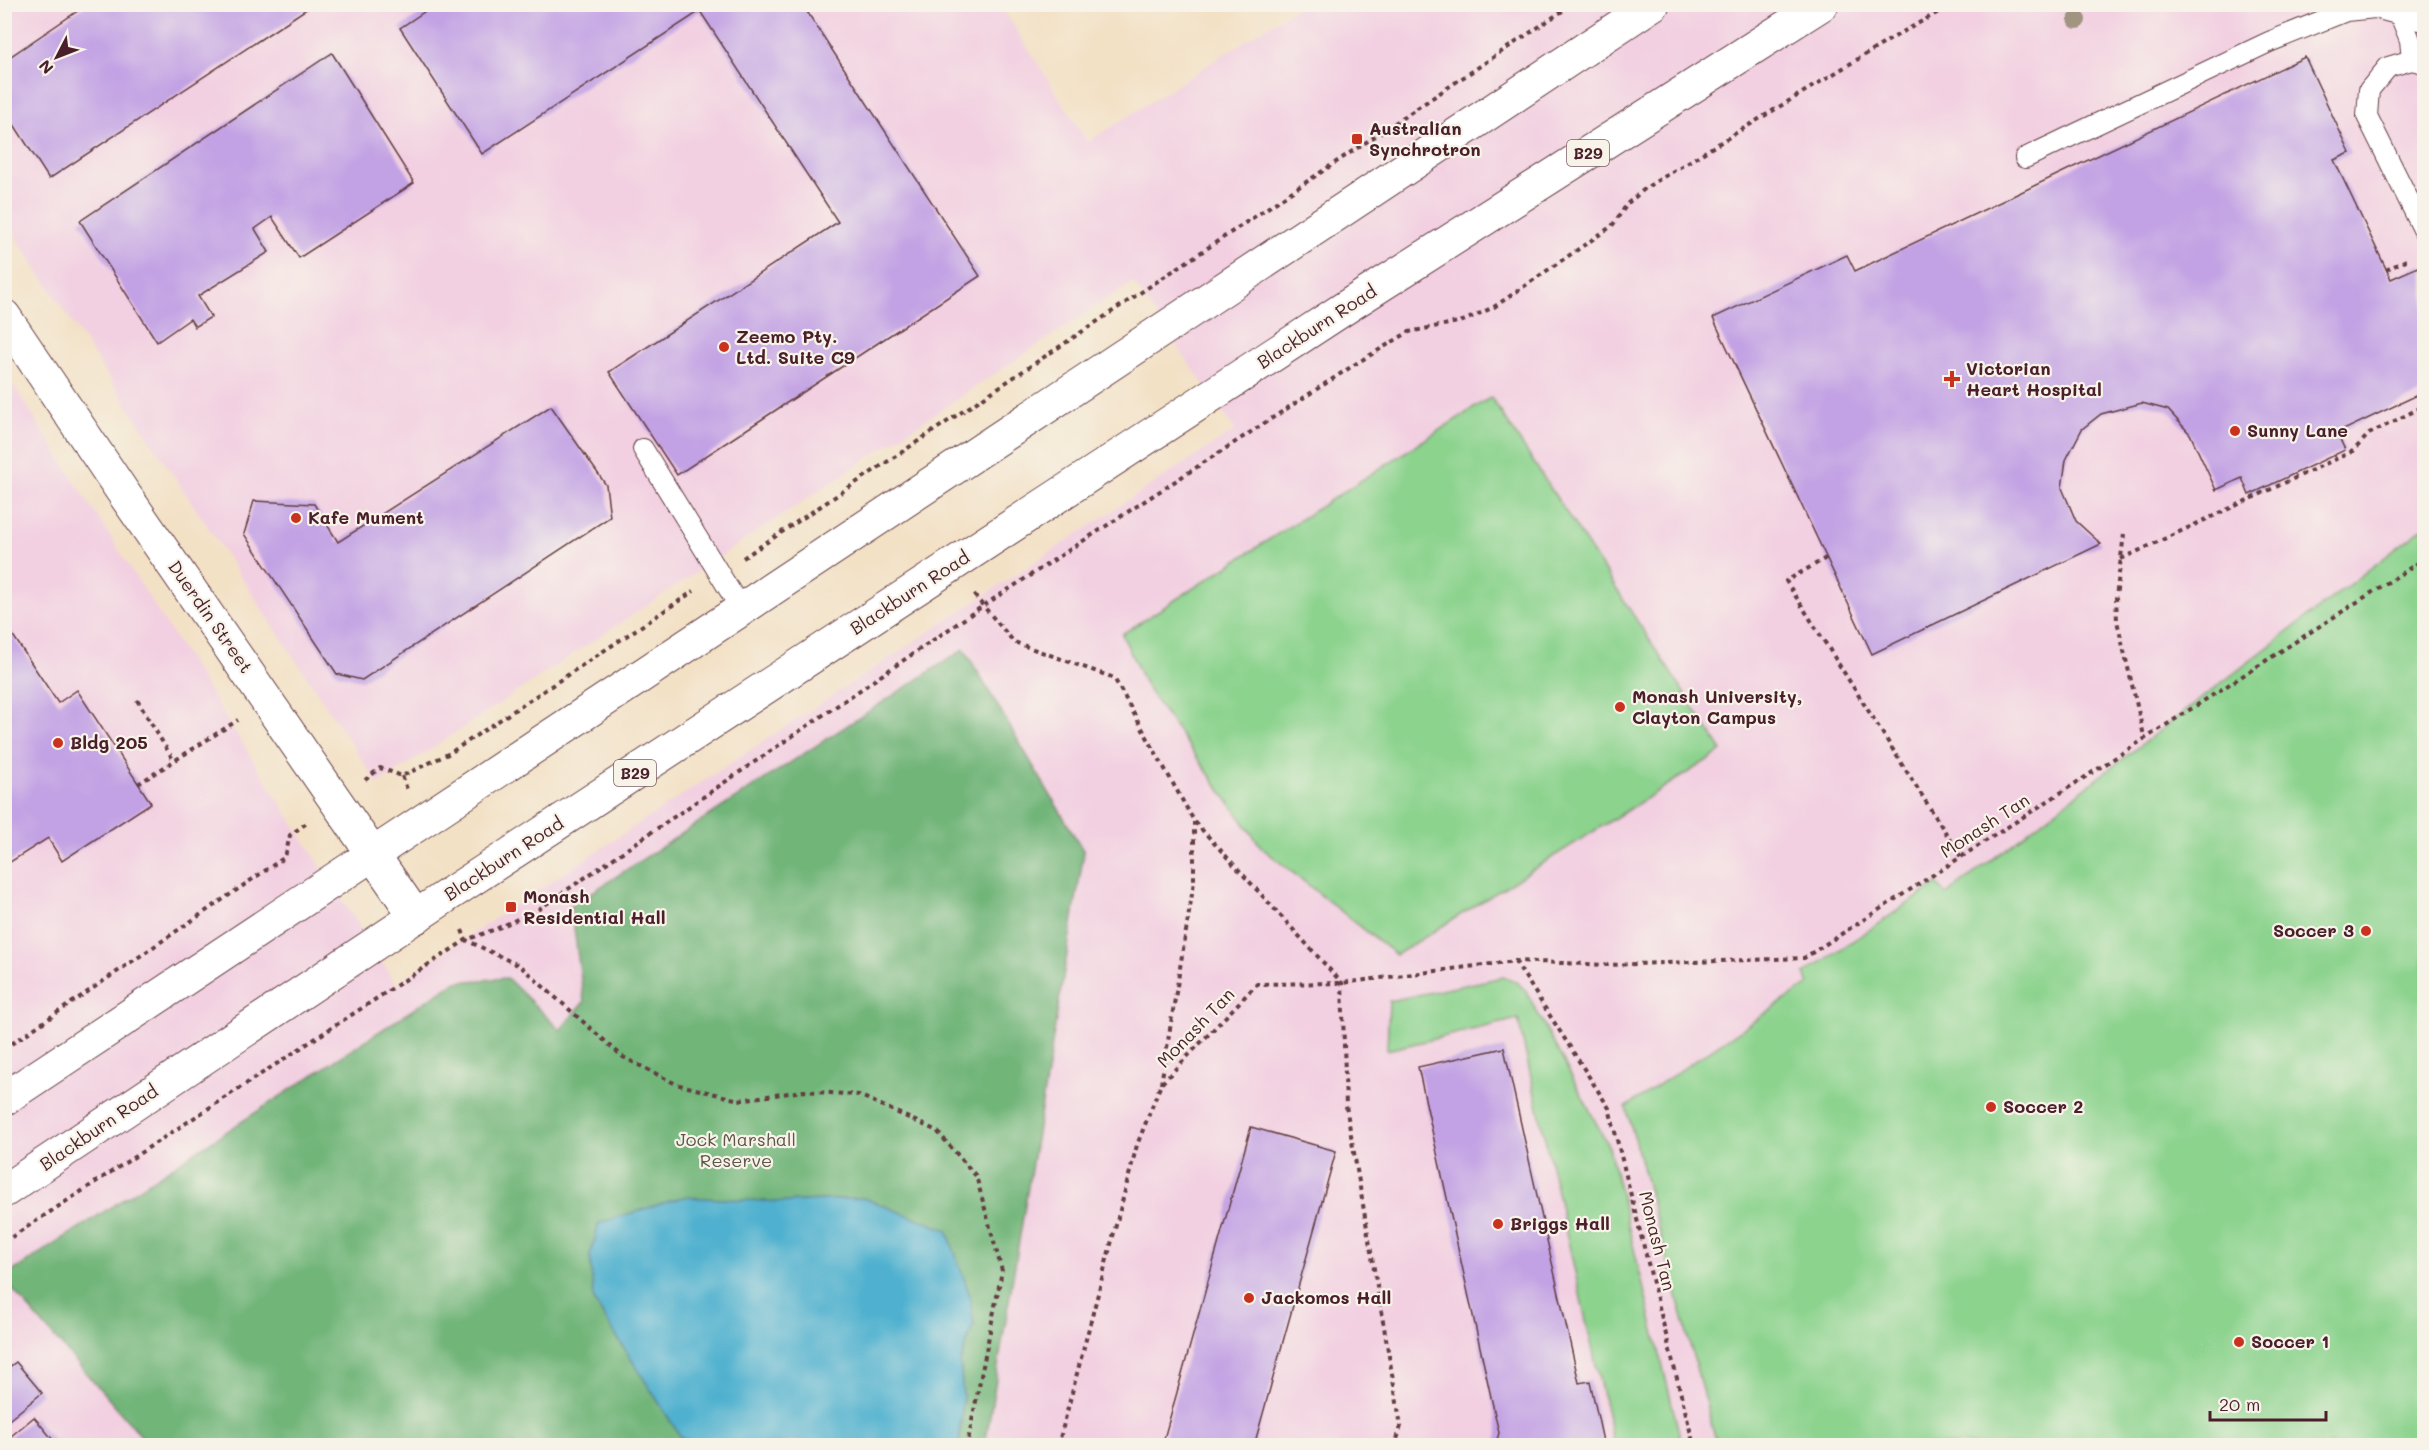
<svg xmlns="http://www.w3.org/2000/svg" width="2429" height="1450" font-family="Mali,sans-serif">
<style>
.built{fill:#f2cfe1}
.green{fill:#8cd38e;stroke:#6b795c;stroke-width:1.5}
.forest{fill:#71b579;stroke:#5e6a52;stroke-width:1.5}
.water{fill:#50b1cf;stroke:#4d687d;stroke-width:1.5}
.building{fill:#c2a2e4}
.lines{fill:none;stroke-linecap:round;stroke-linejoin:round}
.service-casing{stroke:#633c42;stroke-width:22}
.minor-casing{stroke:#633c42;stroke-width:35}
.primary-casing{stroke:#633c42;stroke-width:35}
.path{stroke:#633c42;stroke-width:4;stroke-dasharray:4.5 4.5;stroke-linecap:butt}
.service{stroke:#fff;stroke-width:20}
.minor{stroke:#fff;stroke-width:33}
.primary{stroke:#fff;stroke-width:33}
.tree{fill:#a19481}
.poi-dot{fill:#c8321e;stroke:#f7f3e8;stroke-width:2}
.labels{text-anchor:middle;stroke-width:4.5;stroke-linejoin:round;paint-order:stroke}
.shield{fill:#f7f3e8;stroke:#7e5f64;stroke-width:1.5}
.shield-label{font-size:16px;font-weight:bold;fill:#4a1f2b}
.poi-label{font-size:18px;font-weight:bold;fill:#4a1f2b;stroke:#f7f3e8;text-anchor:start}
.street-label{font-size:18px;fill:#4a1f2b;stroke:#f7f3e8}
.park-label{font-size:18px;fill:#5e5549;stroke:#f7f3e8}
</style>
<rect width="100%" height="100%" fill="#f7f3e8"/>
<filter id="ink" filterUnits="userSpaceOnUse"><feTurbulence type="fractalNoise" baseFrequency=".0167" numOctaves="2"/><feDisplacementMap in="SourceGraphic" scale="12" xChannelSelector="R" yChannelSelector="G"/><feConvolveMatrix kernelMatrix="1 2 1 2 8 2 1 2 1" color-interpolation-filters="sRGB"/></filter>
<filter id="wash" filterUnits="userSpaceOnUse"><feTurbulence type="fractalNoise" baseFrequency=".008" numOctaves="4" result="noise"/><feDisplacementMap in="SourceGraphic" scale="24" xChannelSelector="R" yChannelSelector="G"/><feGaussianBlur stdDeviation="1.35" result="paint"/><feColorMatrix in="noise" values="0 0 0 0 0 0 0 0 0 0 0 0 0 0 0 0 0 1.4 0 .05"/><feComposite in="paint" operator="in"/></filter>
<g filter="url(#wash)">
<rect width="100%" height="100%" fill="#f3e1c6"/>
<path class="built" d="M5,5H1000L1088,142L1301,5H2424V1445L5,1446V376L7,375L396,984L1235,430L1133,282L378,784L5,221Z"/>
<g class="green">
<path d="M1491,397L1722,751L1396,955L1262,848L1147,688L1122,634Z"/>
<path d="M2424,527V1445H1717L1626,1107L1809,984L1804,974L1937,884L1946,895Z"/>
<path d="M1503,977L1517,982L1527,993L1609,1147L1682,1445H1614L1518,1019L1387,1050L1389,1001Z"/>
</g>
<path class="forest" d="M964,649L1084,852L985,1445H959L963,1395L960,1362L974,1324L864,1198L784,1202L682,1439L704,1445H149L5,1281L4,1277L455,982L507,978L560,1030L584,1002L571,906Z"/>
<path class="water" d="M683,1197L784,1202L864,1198L947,1230L969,1293L974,1324L960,1362L963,1395L959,1445L811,1446L805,1441C764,1444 722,1450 682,1439L594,1301L590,1256L599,1223Z"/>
<g id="blocks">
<g class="building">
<path d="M88,4H314L49,179L4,109V53L8,58Z"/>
<path d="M436,4H802L980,276L677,475L609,372L838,222L700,11L482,154L400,28Z"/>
<path d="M332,53L414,183L299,258L272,217L255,229L269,252L198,296L211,317L195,327L190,319L157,342L80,221Z"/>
<path d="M2305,57L2350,153L2334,160L2391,279L2422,265L2424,271V392L2337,433L2345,450L2249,495L2242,478L2216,490L2190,434L2168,410L2142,403L2101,414L2082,429L2066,460L2062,488L2076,521L2101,544L1872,654L1713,318L1847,255L1855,271Z"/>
<path d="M551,406L606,485L610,517L362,680L337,674L244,534L254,501L314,504L338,542Z"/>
<path d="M4,622L58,703L77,690L151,803L62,861L48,838L4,866Z"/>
<path d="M1504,1048L1579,1383L1590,1381L1604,1446H1495L1499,1433L1418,1067Z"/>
<path d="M1251,1127L1336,1151L1254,1446H1162Z"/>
<path d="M16,1362L42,1393L4,1424V1371Z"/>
<path d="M34,1417L58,1446H4V1442Z"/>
</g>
</g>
</g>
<g filter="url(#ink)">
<use href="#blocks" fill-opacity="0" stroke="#633c42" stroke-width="1.5"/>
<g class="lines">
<defs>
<g id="service">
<path d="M2400,15L2410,40L2412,60"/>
<path d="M2424,63L2412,60L2388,67L2369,90L2367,116L2424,231"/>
<path d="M2025,158L2269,42L2346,11L2375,8L2424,21"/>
<path d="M643,449L741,609"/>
</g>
<path id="minor" d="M4,316L122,491L416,917"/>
<g id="primary">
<path d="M4,1099L1653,4"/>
<path d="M4,1191L448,895L1354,302L1822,4"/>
</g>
</defs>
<use href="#service" class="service-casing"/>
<use href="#minor" class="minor-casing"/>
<use href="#primary" class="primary-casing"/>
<g class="path">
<path d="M2386,270L2410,258"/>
<path d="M2124,534L2116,597L2117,621L2145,740"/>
<path d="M743,558L1573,4"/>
<path d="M1826,558L1786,581L1961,857"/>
<path d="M2121,559L2353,451L2369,434L2424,406"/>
<path d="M974,595L1014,642L1114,678L1194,821L1342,983L1346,1106L1401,1426L1395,1446"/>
<path d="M137,700L174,761"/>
<path d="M402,776L407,789"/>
<path d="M365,780L380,768L402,776L450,753L694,591"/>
<path d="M138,784L238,720"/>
<path d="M462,930L466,940L520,966L623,1057L676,1084L739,1100L803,1091L859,1095L937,1131L976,1176L1002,1271L967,1446"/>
<path d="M1515,961L1609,1108L1694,1446"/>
<path d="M4,1049L285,857L290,835L308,822"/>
<path d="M1161,1084L1194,882V822"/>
<path d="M4,1242L466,940L496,929L539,909L983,606L1357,363L1409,332L1463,321L1494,307L1612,226L1628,203L1647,187L1901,33L1953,4"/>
<path d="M1058,1446L1137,1145L1161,1084L1257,984L1342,983L1515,961L1608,965L1804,958L2424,559"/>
</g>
<use href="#service" class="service"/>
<use href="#minor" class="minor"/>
<use href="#primary" class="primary"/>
</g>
<circle class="tree" cx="2077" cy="20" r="9"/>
</g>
<g class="poi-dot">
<rect x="1351" y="133" width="12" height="12" rx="3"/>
<circle cx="724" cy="347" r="6"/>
<path d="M1949 370h6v6h6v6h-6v6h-6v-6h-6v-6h6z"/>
<circle cx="2235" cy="431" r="6"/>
<circle cx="296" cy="518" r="6"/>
<circle cx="1620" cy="707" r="6"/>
<circle cx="58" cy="743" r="6"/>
<rect x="505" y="901" width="12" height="12" rx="3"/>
<circle cx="2366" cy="931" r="6"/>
<circle cx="1991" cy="1107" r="6"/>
<circle cx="1498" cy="1224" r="6"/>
<circle cx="1249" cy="1298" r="6"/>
<circle cx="2239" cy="1342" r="6"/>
</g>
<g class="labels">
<g class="shield">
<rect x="1567" y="140" width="42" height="26" rx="4.5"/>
<rect x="614" y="760" width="42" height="26" rx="4.5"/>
</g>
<g class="shield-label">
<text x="1588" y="159">B29</text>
<text x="635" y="779">B29</text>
</g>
<g class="poi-label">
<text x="1369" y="135">Australian<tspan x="1369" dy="21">Synchrotron</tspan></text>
<text x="736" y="343">Zeemo Pty.<tspan x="736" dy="21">Ltd. Suite C9</tspan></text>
<text x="1966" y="375">Victorian<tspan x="1966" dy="21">Heart Hospital</tspan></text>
<text x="2247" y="437">Sunny Lane</text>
<text x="308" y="524">Kafe Mument</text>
<text x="1632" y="703">Monash University,<tspan x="1632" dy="21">Clayton Campus</tspan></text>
<text x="70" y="749">Bldg 205</text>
<text x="523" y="903">Monash<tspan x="523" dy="21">Residential Hall</tspan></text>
<text x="2354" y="937" text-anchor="end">Soccer 3</text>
<text x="2003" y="1113">Soccer 2</text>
<text x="1510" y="1230">Briggs Hall</text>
<text x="1261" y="1304">Jackomos Hall</text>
<text x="2251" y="1348">Soccer 1</text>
</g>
<g class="street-label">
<text transform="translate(1317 327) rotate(-33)" y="6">Blackburn Road</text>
<text transform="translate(910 593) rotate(-33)" y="6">Blackburn Road</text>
<text transform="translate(210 617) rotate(55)" y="6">Duerdin Street</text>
<text transform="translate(1985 826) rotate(-33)" y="6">Monash Tan</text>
<text transform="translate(504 859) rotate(-33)" y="6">Blackburn Road</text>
<text transform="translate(1196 1028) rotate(-46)" y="6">Monash Tan</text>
<text transform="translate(99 1128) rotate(-34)" y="6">Blackburn Road</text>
<text transform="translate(1657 1241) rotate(76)" y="6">Monash Tan</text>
</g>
<g class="park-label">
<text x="736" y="1146">Jock Marshall<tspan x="736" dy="21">Reserve</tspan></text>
</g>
</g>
<rect width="2429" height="1450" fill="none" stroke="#f7f3e8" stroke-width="24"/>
<g transform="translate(57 57) rotate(228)" stroke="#f7f3e8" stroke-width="4.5" paint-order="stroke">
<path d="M0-4.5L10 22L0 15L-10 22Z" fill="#4a1f2b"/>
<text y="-9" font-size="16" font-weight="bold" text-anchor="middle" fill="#4a1f2b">N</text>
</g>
<path d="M2210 1411v9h116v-9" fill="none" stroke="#4a1f2b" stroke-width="3"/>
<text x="2219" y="1411" font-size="18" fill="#4a1f2b" stroke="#f7f3e8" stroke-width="4.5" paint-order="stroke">20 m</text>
</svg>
